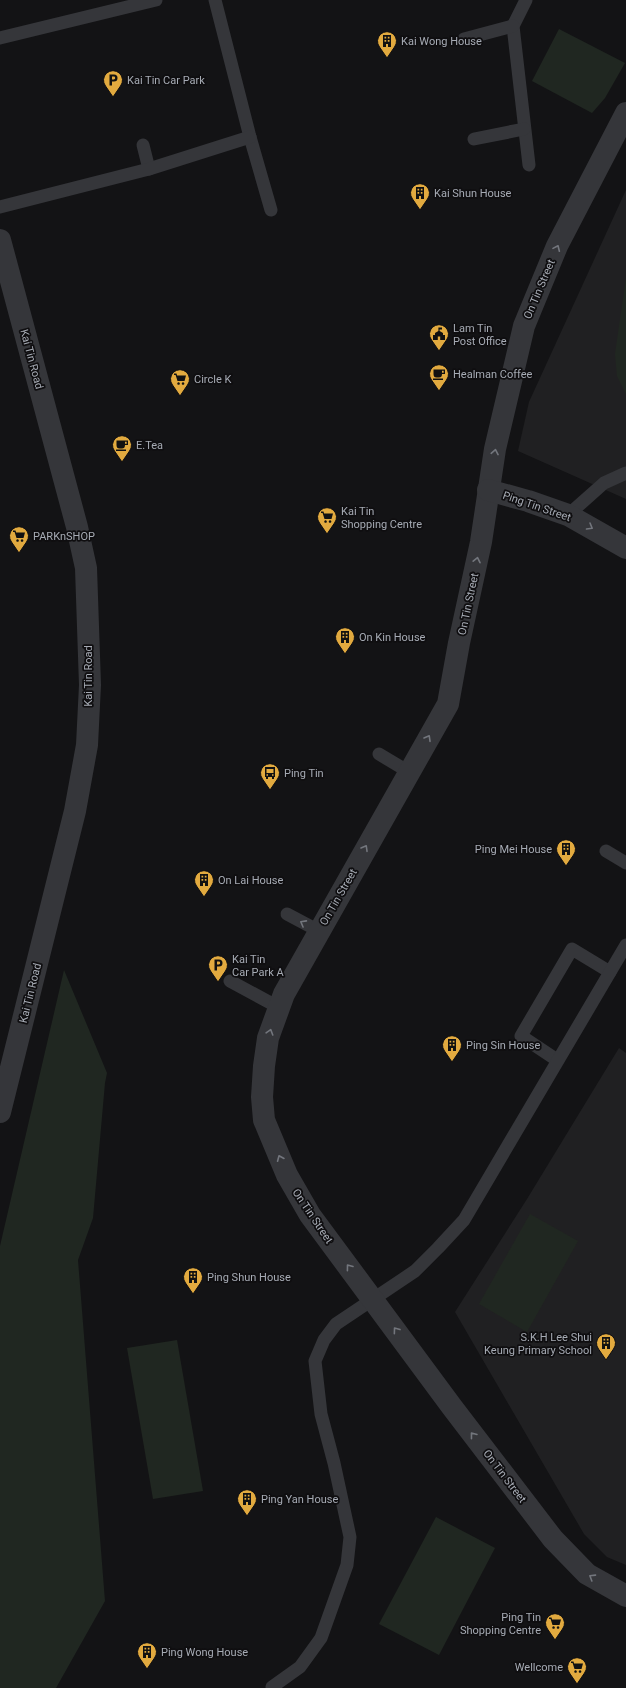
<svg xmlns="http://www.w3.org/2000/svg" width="626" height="1688" font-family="Roboto,sans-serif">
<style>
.built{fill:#202022}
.green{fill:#202721}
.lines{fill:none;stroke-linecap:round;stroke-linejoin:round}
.service{stroke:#35363a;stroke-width:13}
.minor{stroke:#35363a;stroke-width:22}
.tertiary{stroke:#35363a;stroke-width:22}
.oneway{stroke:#73767d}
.labels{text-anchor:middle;stroke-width:3.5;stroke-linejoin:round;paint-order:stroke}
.poi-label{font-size:11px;fill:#a6abb4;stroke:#0f0e10;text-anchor:start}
.street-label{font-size:11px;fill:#a6abb4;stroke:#0f0e10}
</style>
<rect width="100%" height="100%" fill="#131315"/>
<g class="built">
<path d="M626,190V499L518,451L529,402Z"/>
<path d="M619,1048L626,1053V1565L607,1557L584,1534L455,1312L527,1199Z"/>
</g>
<g class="green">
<path d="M559,29L625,63L605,98L592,113L532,81Z"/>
<path d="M626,278V394L617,376L615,354Z"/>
<path d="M64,970L107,1073L105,1083L93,1218L78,1260L105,1601L56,1688H0V1246Z"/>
<path d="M530,1214L578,1241L527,1332L479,1304Z"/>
<path d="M177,1340L203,1491L153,1499L127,1348Z"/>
<path d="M436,1517L495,1548L439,1655L379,1624Z"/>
</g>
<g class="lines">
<g class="service">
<path d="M215,0L250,137L271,210"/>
<path d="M526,0L513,26L529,165"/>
<path d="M0,38L156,0"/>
<path d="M464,39L513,26"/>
<path d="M474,139L524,129"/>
<path d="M143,145L149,169"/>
<path d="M0,207L149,169L250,137"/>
<path d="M568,515L604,483L626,473"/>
<path d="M379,754L409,772"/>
<path d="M606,851L626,863"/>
<path d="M287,914L319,931"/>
<path d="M230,981L278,1007"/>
<path d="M557,1060L521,1036L572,949L610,972"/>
<path d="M272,1687L300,1667L321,1638L347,1565L350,1537L334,1463L321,1414L315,1361L324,1340L336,1324L415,1271L438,1248L464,1220L626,945"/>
</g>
<g class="minor">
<path d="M626,113L557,246L524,326L495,449L481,542L459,643L448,704L284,994L268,1038L264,1066L262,1097L264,1120L287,1175L310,1215L452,1407L553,1539L587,1574L626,1596"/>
<path d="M488,490L528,501L568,515L626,548"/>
</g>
<path class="tertiary" d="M0,240L77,527L86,568L90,685L87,745L75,811L0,1112"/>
</g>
<defs><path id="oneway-chevron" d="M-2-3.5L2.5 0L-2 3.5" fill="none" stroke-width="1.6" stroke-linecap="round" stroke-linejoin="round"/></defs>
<g class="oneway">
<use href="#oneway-chevron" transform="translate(557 248) rotate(-66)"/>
<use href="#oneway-chevron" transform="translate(495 452) rotate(-79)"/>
<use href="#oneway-chevron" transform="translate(590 527) rotate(30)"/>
<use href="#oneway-chevron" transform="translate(477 560) rotate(-78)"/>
<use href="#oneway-chevron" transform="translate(428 738) rotate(-60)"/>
<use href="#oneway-chevron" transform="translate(365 848) rotate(-60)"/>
<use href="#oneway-chevron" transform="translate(303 923) rotate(-151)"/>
<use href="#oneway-chevron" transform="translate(270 1032) rotate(-73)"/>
<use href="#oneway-chevron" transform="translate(280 1158) rotate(-113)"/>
<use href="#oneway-chevron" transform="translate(349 1267) rotate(-127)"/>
<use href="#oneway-chevron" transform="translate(396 1330) rotate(-126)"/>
<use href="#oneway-chevron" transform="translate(473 1435) rotate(-128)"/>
<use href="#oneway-chevron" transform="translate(592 1577) rotate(-148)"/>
</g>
<defs>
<symbol id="building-pin" viewBox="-11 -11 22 30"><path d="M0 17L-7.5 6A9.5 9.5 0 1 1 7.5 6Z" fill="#e2aa3f" stroke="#0f0e10"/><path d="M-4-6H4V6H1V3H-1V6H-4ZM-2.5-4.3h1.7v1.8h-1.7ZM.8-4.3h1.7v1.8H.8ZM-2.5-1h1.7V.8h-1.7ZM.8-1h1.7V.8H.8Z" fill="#111"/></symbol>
<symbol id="parking-pin" viewBox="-11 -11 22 30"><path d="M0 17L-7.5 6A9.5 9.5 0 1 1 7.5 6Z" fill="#e2aa3f" stroke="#0f0e10"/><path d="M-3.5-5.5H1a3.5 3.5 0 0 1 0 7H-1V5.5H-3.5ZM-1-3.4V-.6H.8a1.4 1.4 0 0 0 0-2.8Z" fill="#111"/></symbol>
<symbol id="civic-pin" viewBox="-11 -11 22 30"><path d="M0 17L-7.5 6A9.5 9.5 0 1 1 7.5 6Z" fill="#e2aa3f" stroke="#0f0e10"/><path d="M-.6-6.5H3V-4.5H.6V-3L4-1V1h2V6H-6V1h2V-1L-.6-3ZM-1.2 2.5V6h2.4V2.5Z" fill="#111"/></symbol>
<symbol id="cafe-pin" viewBox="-11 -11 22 30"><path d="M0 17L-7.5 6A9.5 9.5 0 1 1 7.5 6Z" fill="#e2aa3f" stroke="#0f0e10"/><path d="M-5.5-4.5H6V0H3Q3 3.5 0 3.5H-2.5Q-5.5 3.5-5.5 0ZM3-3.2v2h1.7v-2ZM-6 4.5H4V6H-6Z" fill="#111"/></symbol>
<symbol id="supermarket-pin" viewBox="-11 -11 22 30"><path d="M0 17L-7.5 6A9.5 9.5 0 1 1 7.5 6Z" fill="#e2aa3f" stroke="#0f0e10"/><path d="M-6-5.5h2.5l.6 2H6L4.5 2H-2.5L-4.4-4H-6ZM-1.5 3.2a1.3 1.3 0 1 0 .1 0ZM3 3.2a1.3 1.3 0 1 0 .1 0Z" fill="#111"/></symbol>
<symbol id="bus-pin" viewBox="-11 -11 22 30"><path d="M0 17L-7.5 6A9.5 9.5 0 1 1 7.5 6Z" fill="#e2aa3f" stroke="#0f0e10"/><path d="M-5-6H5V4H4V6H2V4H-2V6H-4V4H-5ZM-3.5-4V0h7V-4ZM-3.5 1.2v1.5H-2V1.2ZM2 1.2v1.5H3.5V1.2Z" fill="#111"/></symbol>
</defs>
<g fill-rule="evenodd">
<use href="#building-pin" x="376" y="30" width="22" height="30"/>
<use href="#parking-pin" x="102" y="69" width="22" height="30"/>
<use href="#building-pin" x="409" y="182" width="22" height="30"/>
<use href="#civic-pin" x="428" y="323" width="22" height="30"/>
<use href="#cafe-pin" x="428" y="363" width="22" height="30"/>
<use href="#supermarket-pin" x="169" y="368" width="22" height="30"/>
<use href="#cafe-pin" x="111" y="434" width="22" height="30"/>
<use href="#supermarket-pin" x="316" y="506" width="22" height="30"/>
<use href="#supermarket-pin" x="8" y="525" width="22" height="30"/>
<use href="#building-pin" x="334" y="626" width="22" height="30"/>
<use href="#bus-pin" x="259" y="762" width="22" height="30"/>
<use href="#building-pin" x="555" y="838" width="22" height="30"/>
<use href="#building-pin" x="193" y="869" width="22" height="30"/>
<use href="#parking-pin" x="207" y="954" width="22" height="30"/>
<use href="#building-pin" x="441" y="1034" width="22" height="30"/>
<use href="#building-pin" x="182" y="1266" width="22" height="30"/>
<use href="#building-pin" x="595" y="1332" width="22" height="30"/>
<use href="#building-pin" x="236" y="1488" width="22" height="30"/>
<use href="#supermarket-pin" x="544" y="1612" width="22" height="30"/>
<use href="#building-pin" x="136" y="1641" width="22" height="30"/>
<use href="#supermarket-pin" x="566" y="1656" width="22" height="30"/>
</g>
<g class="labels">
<g class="poi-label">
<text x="401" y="45">Kai Wong House</text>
<text x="127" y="84">Kai Tin Car Park</text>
<text x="434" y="197">Kai Shun House</text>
<text x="453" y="332">Lam Tin<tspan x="453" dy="13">Post Office</tspan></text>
<text x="453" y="378">Healman Coffee</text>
<text x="194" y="383">Circle K</text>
<text x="136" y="449">E.Tea</text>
<text x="341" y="515">Kai Tin<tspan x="341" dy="13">Shopping Centre</tspan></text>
<text x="33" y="540">PARKnSHOP</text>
<text x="359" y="641">On Kin House</text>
<text x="284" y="777">Ping Tin</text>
<text x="552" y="853" text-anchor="end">Ping Mei House</text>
<text x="218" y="884">On Lai House</text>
<text x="232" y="963">Kai Tin<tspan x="232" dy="13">Car Park A</tspan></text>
<text x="466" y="1049">Ping Sin House</text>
<text x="207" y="1281">Ping Shun House</text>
<text x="592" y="1341" text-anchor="end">S.K.H Lee Shui<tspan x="592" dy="13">Keung Primary School</tspan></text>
<text x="261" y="1503">Ping Yan House</text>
<text x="541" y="1621" text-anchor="end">Ping Tin<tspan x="541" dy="13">Shopping Centre</tspan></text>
<text x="161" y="1656">Ping Wong House</text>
<text x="563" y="1671" text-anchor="end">Wellcome</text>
</g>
<g class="street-label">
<text transform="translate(539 289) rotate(-67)" y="4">On Tin Street</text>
<text transform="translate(32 359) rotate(75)" y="4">Kai Tin Road</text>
<text transform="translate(537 506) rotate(19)" y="4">Ping Tin Street</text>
<text transform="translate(468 604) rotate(-78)" y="4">On Tin Street</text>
<text transform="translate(88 676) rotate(-90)" y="4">Kai Tin Road</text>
<text transform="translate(338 897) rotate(-60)" y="4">On Tin Street</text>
<text transform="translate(30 993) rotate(-76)" y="4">Kai Tin Road</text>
<text transform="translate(313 1216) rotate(56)" y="4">On Tin Street</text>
<text transform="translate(505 1476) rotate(53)" y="4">On Tin Street</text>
</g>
</g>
</svg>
